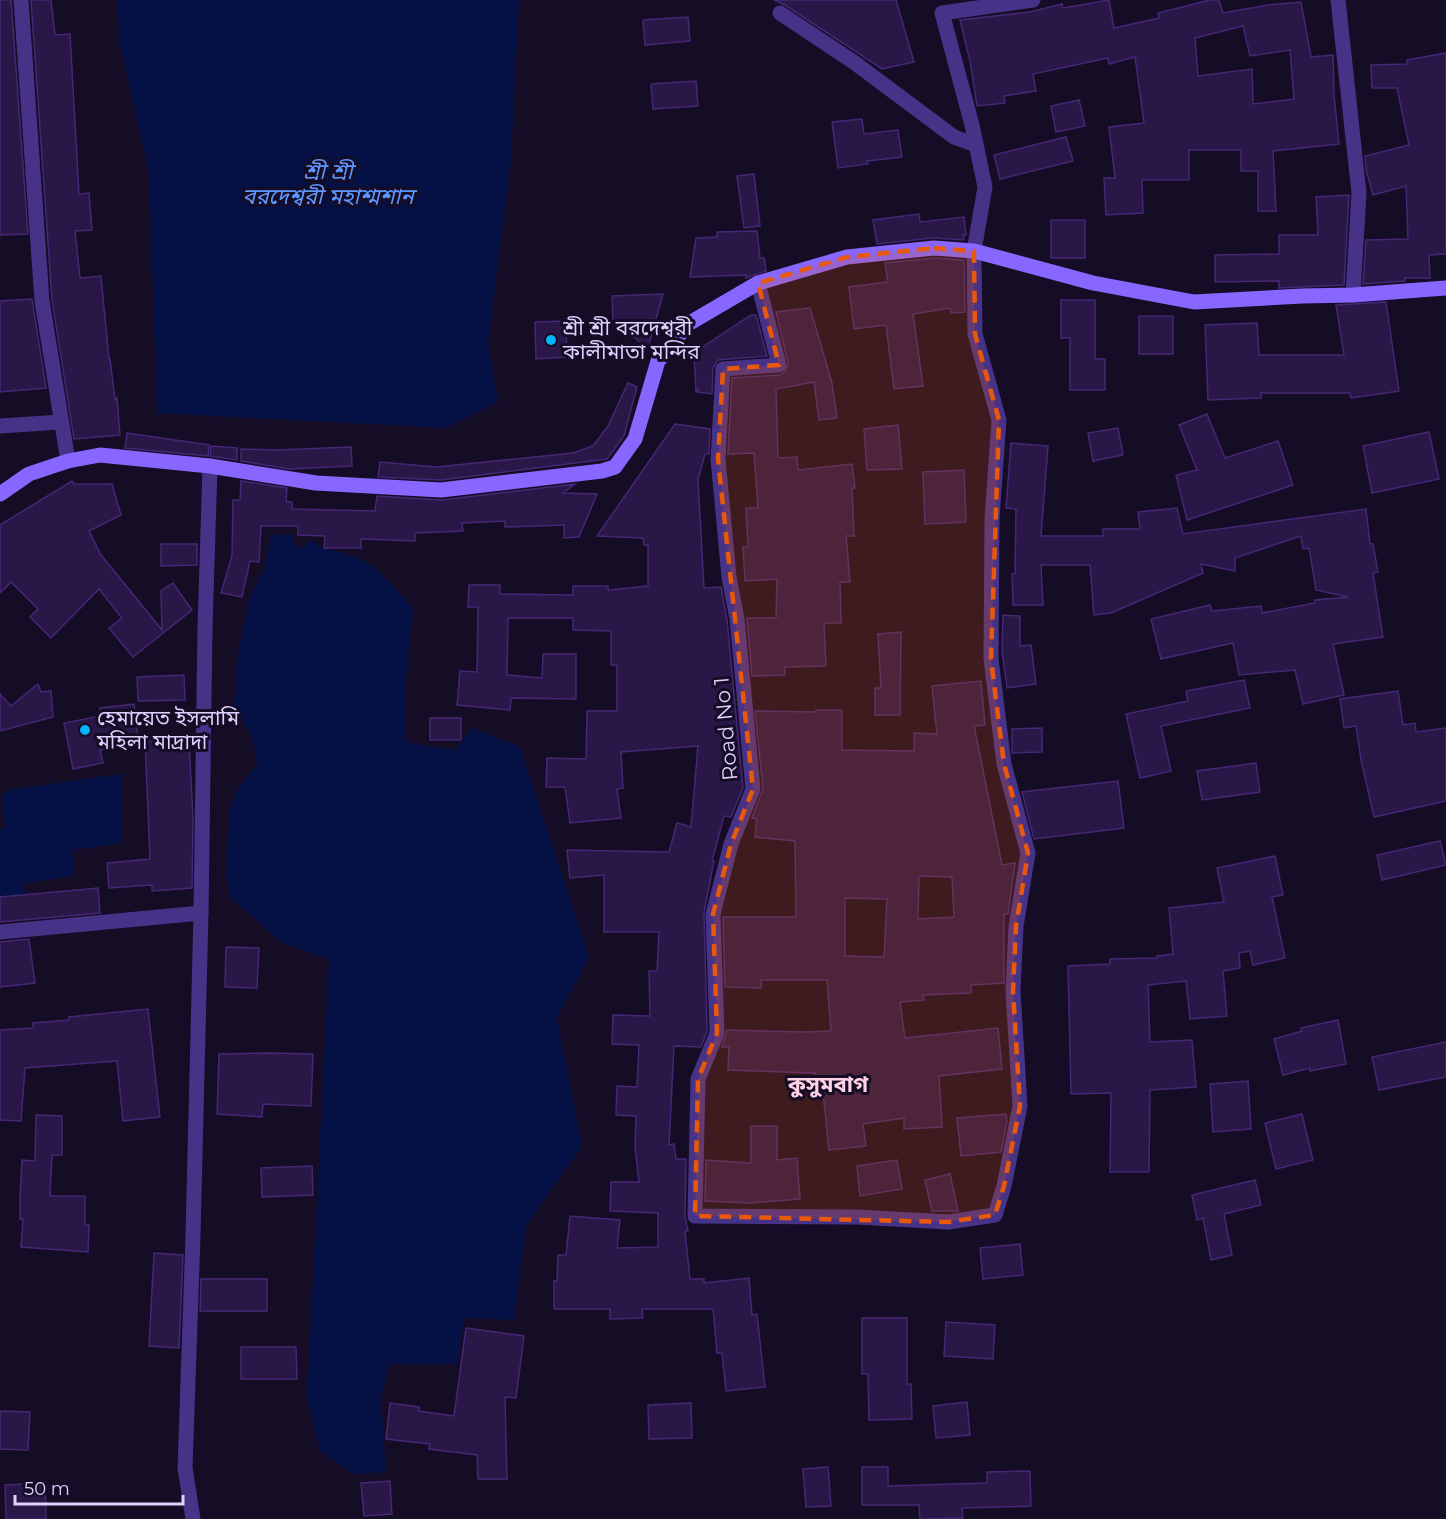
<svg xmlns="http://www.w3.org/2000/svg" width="1446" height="1519" font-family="Montserrat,'Noto Sans Bengali',sans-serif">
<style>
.water{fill:#051145}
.building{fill:#291747;stroke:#452775;stroke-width:1.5;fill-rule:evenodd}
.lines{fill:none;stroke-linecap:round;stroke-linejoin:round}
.street{stroke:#463388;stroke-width:15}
.secondary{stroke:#8767ff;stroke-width:15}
.marked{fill:#e8590c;fill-opacity:0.2;stroke:#e8590c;stroke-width:4.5;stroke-dasharray:12 8;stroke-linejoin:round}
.poi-dot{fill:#00b4fb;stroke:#150c25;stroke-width:2}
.labels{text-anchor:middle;stroke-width:6;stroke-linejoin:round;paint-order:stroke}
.poi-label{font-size:21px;fill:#ded0ff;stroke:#150c25;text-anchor:start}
.street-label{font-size:21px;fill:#ded0ff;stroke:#150c25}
.water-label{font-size:22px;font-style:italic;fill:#5e97ff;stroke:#150c25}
.neighbourhood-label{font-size:22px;font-weight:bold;fill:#ffd2e6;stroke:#150c25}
</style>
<rect width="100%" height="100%" fill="#150c25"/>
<g class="water">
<path d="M117,0H519L511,159L488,343L498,402L446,428L157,413L149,173L120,45Z"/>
<path d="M293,534V544L305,548L308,540C326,551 339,550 357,558C379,567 397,591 413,608L406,678L405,742L455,750L473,728L520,747L589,957L557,1018L582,1146L526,1226L514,1320L464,1318L458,1364H389L381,1400L386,1472L353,1474L320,1451L307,1398L329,959L282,943L231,898L226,875L230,809L237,790L258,763L251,734L234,708L237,659L250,595L265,568L271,535Z"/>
<path d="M121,774L122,843L72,850L75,876L24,883L27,916L0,920V830L5,829L2,796L9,790Z"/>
</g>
<g class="building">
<path d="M0,0H11L28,234L0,235Z"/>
<path d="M31,0H51L55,35L70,34L79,194L89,193L92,230L75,231L80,278L101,276L109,359H110L115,399L117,398L120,435L74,439L52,300Z"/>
<path d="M774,0H896L914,62L882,69L785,5Z"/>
<path d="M1109,0L1114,28L1159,18L1158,13L1210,0H1219L1223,13L1268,5L1301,2L1311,57L1333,55L1334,94L1339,144L1273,151L1276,211H1258V171H1241V150H1189V180H1142L1143,213L1106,215L1104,178H1115L1109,127L1144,123L1135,57L1109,64L1108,58L1033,74L1036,91L1004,96L1005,103L977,106L970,61L960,20L1030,12L1062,4L1063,8ZM1243,26L1250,56L1290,50L1294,99L1253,104L1252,69L1198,76L1195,38Z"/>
<path d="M688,17L690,41L645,45L643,20Z"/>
<path d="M1446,53V254L1429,255L1430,278H1405V281L1363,284L1366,240L1408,239L1406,186L1373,195L1366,169L1365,156L1409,145L1397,88H1372L1371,65L1407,64V60Z"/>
<path d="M696,81L698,106L653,109L651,84Z"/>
<path d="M1079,100L1085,126L1056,132L1051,106Z"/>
<path d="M862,119L864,134L898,130L902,157L867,161L868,164L838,168L832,122Z"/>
<path d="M1066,137L1073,161L1000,179L994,155Z"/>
<path d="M754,174L760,226L744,228L737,176Z"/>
<path d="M1349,195L1344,285L1279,288V281L1215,282V255L1279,254V235H1318L1316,197Z"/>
<path d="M919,214L920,222L964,217L966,235H963L964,240L933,238L877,244L873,220Z"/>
<rect x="1051" y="220" width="34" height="38"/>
<path d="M757,231L760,258H764L766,271L746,278V275L690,277L696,238L717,237V232Z"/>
<path d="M934,258L964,260L965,312L951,313L950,308L913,314L923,386L894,389L886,325L854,329L849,287L888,282L885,263Z"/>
<path d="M663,294L648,348L618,325H613L612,296Z"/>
<path d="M32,299L46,388L0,392V301Z"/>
<path d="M1061,300H1095V359H1105V390H1070V338H1061Z"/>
<path d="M1386,302L1399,391L1351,398L1350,393H1261V398L1208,400L1205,325L1257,323L1259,355H1344L1336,305Z"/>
<path d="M810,308L832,383L837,418L819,420L814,382L776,389L778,458L797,457L798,470L852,464L855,488H852L854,536H846L850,582H840L841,623H824L826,666L785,667V675L752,676L747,618H776L777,579L745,581L743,547H748L746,508H758L754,453L728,454L732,378L780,375L785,372L788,363L776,312Z"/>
<path d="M751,315H756L767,356L718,360L713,368L712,394L697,392L699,388L696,391L694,353Z"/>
<rect x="1139" y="316" width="34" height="38"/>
<path d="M566,321L567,357L536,359L535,322Z"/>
<path d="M628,383L637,387L624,436L607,459L441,480L378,477L380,462L436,467L573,453L593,446L608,426Z"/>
<path d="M1207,414L1225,458L1278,441L1293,485L1187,520L1176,475L1197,470L1179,425Z"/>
<path d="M675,424L710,429L709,454H705L698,480L704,588L721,587L727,620L743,788L731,817L724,816L712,861H714L704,912L707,1031L701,1047L674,1046L669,1145L674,1144L676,1159H686L685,1216L688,1231H685L690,1279H704V1283L749,1278L752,1315L757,1314L765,1387L726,1391L722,1353H717L713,1309H642L643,1318L610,1319V1309H554V1281H557L558,1255H566L570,1216L620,1220L617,1248L658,1247V1213L610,1211L611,1182H639L635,1147L636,1116L616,1115L617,1086L637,1087L639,1045L612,1044L613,1015L650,1016L649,971H657L659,932H604V875L570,878L567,850L669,852L677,823L691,827L698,746L621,752L623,788L617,789L621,818L570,823L565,787H546L547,758L586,759L587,711H617V665H611V631L573,630V618H508L507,675L542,678L543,654H576V699L511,698L510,710L457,705L460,671L477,672L478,607H468L469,585H500V594L573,595V586H608V590L648,586V545H644L643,538L597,536Z"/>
<path d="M898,425L902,469L867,470L864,429Z"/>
<path d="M1118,428L1123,455L1093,461L1088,433Z"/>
<path d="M1429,432L1439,479L1372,493L1363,446Z"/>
<path d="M127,433L209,445L208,456L125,448Z"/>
<path d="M1011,443L1048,446L1041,536H1103V529H1140L1138,512L1177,508L1183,534L1366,509L1370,544H1373L1378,572L1373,573L1383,637L1333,644L1344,695L1303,704L1295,670L1239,675L1233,643L1161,659L1151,619L1210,605L1212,611L1261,606L1262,613L1315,603V600L1348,597L1316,590L1309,548L1303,549L1301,536L1235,558V571L1201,564L1203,573L1111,613L1094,615L1090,565H1041L1043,605H1013L1012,574H1015L1016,509L1006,508Z"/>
<path d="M211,446L237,448V460L210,456Z"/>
<path d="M351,447L352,466L289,469L241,461V449L276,450Z"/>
<path d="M964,470L966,522L925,524L923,472Z"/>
<path d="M72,481L74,484H112L121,515L89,531L101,555L162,630L161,591L173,583L192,610L133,657L109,628L122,618L99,589L51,638L30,617L38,609L11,582L0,593V525Z"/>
<path d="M241,481L287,488L286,502H292V509L375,511L377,496L442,500L575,484L563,493L597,494L579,537L564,538V525L505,527V521L462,523L463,531L415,533V541L361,539V548H324L325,536L298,535V526H261L259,562L250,561L242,597L221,593L232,556L233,500H240Z"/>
<path d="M161,544H197V565L161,566Z"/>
<path d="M1003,615L1020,616V646L1031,645L1036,684L1007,688L1002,651Z"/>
<path d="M901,632L900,715H875V688H881L878,634Z"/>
<path d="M184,675L185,700L138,701L137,677Z"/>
<path d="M1244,680L1250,708L1161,726L1171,771L1140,778L1126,714L1188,701L1186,691Z"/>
<path d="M981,681L985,725L974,726L1002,865L1015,863L1008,914H1004V983L971,985V993L923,995L924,1000L900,1002L905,1038L998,1028L1002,1069L939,1076L942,1127L904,1129V1118L863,1124L866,1146L829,1150L823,1093H815V1073L728,1070L729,1047H722L727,1030L804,1032L831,1031L827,980H761V988L725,987L723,917H796L795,841L755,837L757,819L752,818L763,789L755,711L816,712V710H842V750L914,751V733L937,734L932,686ZM919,876L952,877L954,917L918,919ZM845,898L887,899L884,957L845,956Z"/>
<path d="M38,684L41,692L51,691L53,717L0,731V694L11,706Z"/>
<path d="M1398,691L1403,725L1415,723L1416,732L1446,728V801L1374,817L1361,760L1356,726L1344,728L1340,699Z"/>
<path d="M134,704L139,745L100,750L103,763L73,769L64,723L101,716L100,708Z"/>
<rect x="430" y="718" width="31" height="22"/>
<path d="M1042,728V752L1012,753V729Z"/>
<path d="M145,741H189L193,819L192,888L152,891V885L109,888L107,863L150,859Z"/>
<path d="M1256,763L1260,792L1202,800L1197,771Z"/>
<path d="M1118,781L1124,828L1034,839L1022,792Z"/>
<path d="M1440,841L1446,865L1382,880L1377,855Z"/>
<path d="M1275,856L1283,895L1272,897L1285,958L1253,965L1250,951L1239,953L1240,968L1223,971L1227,1016L1190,1019L1186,981L1148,985L1150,1042L1192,1040L1196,1087L1150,1090L1149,1172H1110L1111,1093L1071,1094L1068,966L1110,964V959L1157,958V956L1173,954L1169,908L1224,902L1217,868Z"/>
<path d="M98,888L100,913L0,922V897Z"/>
<path d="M29,939L35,983L0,987V942Z"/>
<path d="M226,947L259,948L257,988L225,987Z"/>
<path d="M148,1009L160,1117L123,1121L117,1061L25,1068L21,1121L0,1120V1030L33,1028V1023L69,1020V1017Z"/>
<path d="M1338,1020L1346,1064L1310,1071V1068L1283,1075L1274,1039L1302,1031L1301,1028Z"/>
<path d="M1446,1042V1077L1379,1090L1372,1057Z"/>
<path d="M269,1053L313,1054L311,1106L263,1104L262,1117L217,1114L219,1054Z"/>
<path d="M1248,1081L1251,1129L1213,1132L1210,1084Z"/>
<path d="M1006,1114L1007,1122L1001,1152L961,1156L957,1118Z"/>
<path d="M1302,1114L1313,1160L1276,1169L1265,1123Z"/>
<path d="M36,1115L62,1116V1155H52L50,1196H85V1225H89L88,1252L21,1247L23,1219H20V1196L22,1160L35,1161Z"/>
<path d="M751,1126H777V1160L797,1158L800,1199L749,1203L705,1201L706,1160L751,1163Z"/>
<path d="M897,1160L902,1189L860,1196L857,1166Z"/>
<path d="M312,1166L313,1195L262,1197L261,1168Z"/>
<path d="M950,1174L958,1211H932L925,1180Z"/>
<path d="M1255,1180L1261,1205L1224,1214L1232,1255L1211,1260L1203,1218L1197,1220L1192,1195Z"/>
<path d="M1020,1244L1023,1275L983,1279L980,1248Z"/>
<path d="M154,1253L183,1255L179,1348L149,1346Z"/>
<path d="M201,1279H267V1311H200Z"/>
<path d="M862,1318H907V1384H911L912,1419L869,1420L868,1374H862Z"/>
<path d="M946,1322L995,1325L993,1359L944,1356Z"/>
<path d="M466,1328L524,1336L516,1398L505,1397L507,1479H478L477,1455L429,1449L430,1444L386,1439L390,1403L419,1407V1411L454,1416Z"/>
<path d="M241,1347H296L297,1379H241Z"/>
<path d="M967,1402L970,1435L936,1438L933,1406Z"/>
<path d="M691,1403L692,1438L649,1439L648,1405Z"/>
<path d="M0,1411L30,1412L28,1450L0,1449Z"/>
<path d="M828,1467L831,1506L806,1507L803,1469Z"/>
<path d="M862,1467H888V1486L987,1483V1472L1030,1471L1031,1506L962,1508L963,1518L920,1519L919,1505H862Z"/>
<path d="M390,1481L392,1514L364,1516L361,1483Z"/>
<path d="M45,1483L46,1519H6L5,1485Z"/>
</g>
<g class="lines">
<g class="street">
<path d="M21,0L42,301L68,461"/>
<path d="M1338,0L1359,193L1353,295"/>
<path d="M780,13L855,63L954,137L976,145"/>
<path d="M758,283L779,365L723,369L718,459L729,577L737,619L753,789L731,844L713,914L717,1033L698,1079L695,1216L857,1217L948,1222L995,1215L1004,1186L1020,1106L1013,991L1016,926L1028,853L1004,764L991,659L992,519L999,420L975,334L974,251L985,187L972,125L942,13L1033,0"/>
<path d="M0,426L61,422"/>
<path d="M0,932L201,913"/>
<path d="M193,1519L185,1468L193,1236L201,913L205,628L210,466"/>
</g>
<path class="secondary" d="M0,494L29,474L68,461L100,455L210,466L316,483L441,490L602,471L615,467L635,439L658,361L688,324L758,283L847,257L934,248L974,251L1093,283L1194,302L1302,296L1353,295L1446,288"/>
</g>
<path class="marked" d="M934,248L974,251L975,334L999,420L991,659L1004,764L1028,853L1016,926L1013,991L1020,1106L1004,1186L995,1215L948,1222L695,1216L698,1079L717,1033L713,914L731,844L753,789L718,459L723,369L779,365L758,283L847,257Z"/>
<g class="poi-dot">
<circle cx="551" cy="340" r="6"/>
<circle cx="85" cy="730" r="6"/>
</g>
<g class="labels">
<g class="poi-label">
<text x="563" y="335">শ্রী শ্রী বরদেশ্বরী<tspan x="563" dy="24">কালীমাতা মন্দির</tspan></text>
<text x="97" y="725">হেমায়েত ইসলামি<tspan x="97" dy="24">মহিলা মাদ্রাদা</tspan></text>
</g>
<g class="street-label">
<text transform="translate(726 729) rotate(-95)" y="7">Road No 1</text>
</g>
<g class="water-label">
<text x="328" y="179">শ্রী শ্রী<tspan x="328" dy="25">বরদেশ্বরী মহাশ্মশান</tspan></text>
</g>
<g class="neighbourhood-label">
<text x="828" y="1092">কুসুমবাগ</text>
</g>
</g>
<path d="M15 1495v9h168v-9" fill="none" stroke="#ded0ff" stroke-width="3"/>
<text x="24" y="1495" font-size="18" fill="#ded0ff" stroke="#150c25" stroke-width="4.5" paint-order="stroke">50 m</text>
</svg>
